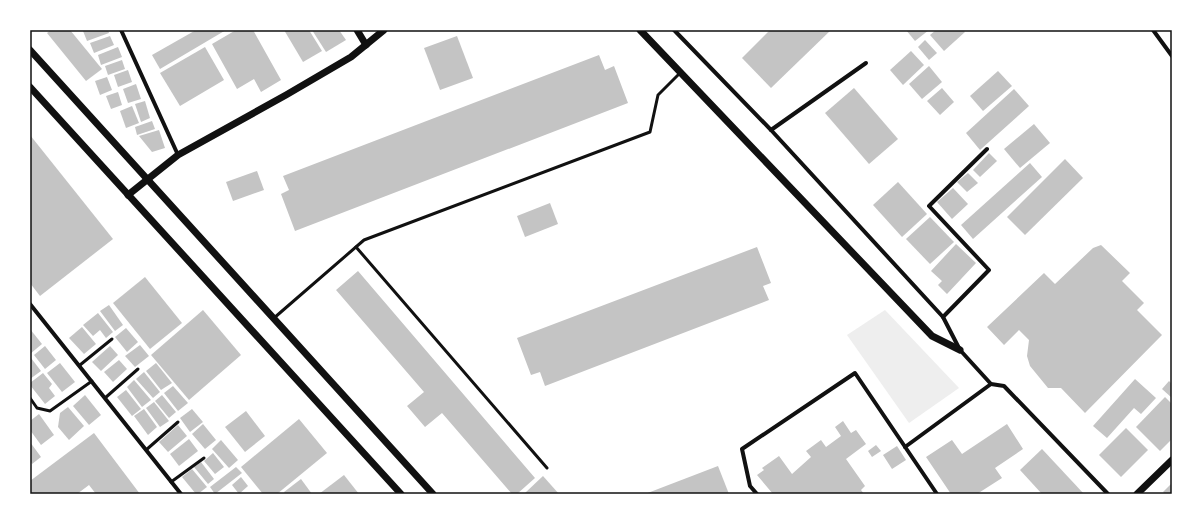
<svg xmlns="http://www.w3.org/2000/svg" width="1202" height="524" font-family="'Open Sans',sans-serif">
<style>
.green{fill:#eee}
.building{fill:#c4c4c4}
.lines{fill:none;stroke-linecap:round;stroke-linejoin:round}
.service{stroke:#111;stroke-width:3}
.minor{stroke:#111;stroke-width:4}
.tertiary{stroke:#111;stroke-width:7}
.neatline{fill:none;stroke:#111;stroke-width:1.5}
</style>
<rect width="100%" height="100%" fill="#fff"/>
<path class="green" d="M885,310L959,388L909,423L847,335Z"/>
<g class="building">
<path d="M51,30H70L102,69L86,81L47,33Z"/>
<path d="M86,30H108L109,33L87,41L83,31Z"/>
<path d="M196,30H226L160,69L152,55Z"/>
<path d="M236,30H253L281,80L261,92L254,79L237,89L212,44Z"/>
<path d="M284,30H309L322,51L303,62Z"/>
<path d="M312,30H339L346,40L326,52Z"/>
<path d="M770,30H831L771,88L742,58Z"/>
<path d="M906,30H929L915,41Z"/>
<path d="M936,30H963L965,32L944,51L930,35Z"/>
<path d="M110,36L114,45L94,53L90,43Z"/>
<path d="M457,36L473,78L440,90L424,48Z"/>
<path d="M925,40L937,53L929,60L918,47Z"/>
<path d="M118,47L122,57L101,65L98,55Z"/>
<path d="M205,47L224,80L180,106L160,73Z"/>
<path d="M911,51L924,65L903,85L890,70Z"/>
<path d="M599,55L605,70L614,66L628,103L295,231L281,194L289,190L283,176Z"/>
<path d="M122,60L125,69L108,75L105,66Z"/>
<path d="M929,66L942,82L922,99L909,84Z"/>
<path d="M128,70L132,82L118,87L114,75Z"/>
<path d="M998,71L1012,86L983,111L970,96Z"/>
<path d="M107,77L112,90L100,95L95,81Z"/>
<path d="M136,84L141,99L128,103L123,89Z"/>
<path d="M854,88L898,139L869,164L825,113Z"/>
<path d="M942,88L954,102L940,115L927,101Z"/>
<path d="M1014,89L1029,106L980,150L966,133Z"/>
<path d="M118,92L122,105L111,109L106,96Z"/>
<path d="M145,101L150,118L141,122L135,104Z"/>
<path d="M132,106L139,123L126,128L120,111Z"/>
<path d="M152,121L155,129L137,135L135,127Z"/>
<path d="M1034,124L1050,143L1020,168L1004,149Z"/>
<path d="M159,130L165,148L152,152L139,136Z"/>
<path d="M30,135L113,239L40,296L30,283Z"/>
<path d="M989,153L997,161L980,177L973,170Z"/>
<path d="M1065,159L1083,178L1025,235L1007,217Z"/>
<path d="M1030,163L1042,177L973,239L961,225Z"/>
<path d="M257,171L264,190L233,201L226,182Z"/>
<path d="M968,173L978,183L967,192L957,182Z"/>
<path d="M898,182L927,214L902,237L873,205Z"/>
<path d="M953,188L968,204L952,219L937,202Z"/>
<path d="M550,203L558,224L525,237L517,216Z"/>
<path d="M930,217L954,242L930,264L906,239Z"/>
<path d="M956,244L976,263L947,294L938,285L942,281L931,271Z"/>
<path d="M1101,245L1130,273L1122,281L1144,303L1137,310L1162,335L1085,413L1061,388H1048L1030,366L1027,356L1029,340L1019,330L1004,345L987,327L1044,273L1055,284L1093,248Z"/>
<path d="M757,247L771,283L763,286L769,300L545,386L540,372L531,375L517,338Z"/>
<path d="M358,271L535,478L517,494H512L442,413L425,427L407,406L424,392L336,290Z"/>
<path d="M145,277L182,323L150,349L113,303Z"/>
<path d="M109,305L123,325L115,331L100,311Z"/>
<path d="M203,310L241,355L189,400L151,355Z"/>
<path d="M98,313L113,332L106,338L100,330L93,336L83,325Z"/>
<path d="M82,327L96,344L84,354L69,338Z"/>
<path d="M126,328L138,342L127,352L115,337Z"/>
<path d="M30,329L42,344L30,354Z"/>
<path d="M140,345L149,356L135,367L125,356Z"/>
<path d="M45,346L56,360L45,369L34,355Z"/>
<path d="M110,346L118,355L101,371L92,362Z"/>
<path d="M31,358L41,371L30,379V359Z"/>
<path d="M119,360L127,369L113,382L104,372Z"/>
<path d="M60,363L75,382L62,392L47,373Z"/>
<path d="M156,363L172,383L161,390L146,371Z"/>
<path d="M144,372L160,392L153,398L136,379Z"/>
<path d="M43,373L52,384L49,388L55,396L45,404L30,385V383Z"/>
<path d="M1135,379L1156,398L1141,414L1134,408L1107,438L1093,426Z"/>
<path d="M134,380L151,400L142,407L127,387Z"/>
<path d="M1169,381L1172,384V398L1162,389Z"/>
<path d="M173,386L188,403L178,411L164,393Z"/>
<path d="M126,390L141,409L132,416L117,397Z"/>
<path d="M85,395L101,415L89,425L73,406Z"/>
<path d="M162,395L176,412L169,418L155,401Z"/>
<path d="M1165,397L1172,404V439L1160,451L1136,427Z"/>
<path d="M154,402L169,421L160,427L146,408Z"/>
<path d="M68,407L84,426L69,440L58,427L60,413Z"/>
<path d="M144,409L157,427L148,435L134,416Z"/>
<path d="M192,409L203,422L190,432L180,418Z"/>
<path d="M246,411L265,436L245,452L225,427Z"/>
<path d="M39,414L54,435L41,445L30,430V421Z"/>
<path d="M299,419L327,453L277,494H263L241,467Z"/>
<path d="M843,421L851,433L856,430L866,444L846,459L865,486L861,490L864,494H773L757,475L764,470L762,468L779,456L792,474L811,457L806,451L821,440L826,447L841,436L835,427Z"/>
<path d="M203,424L216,440L205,449L192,434Z"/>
<path d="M1007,424L1023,449L995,468L1002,478L977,494H951L926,457L952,440L962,454Z"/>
<path d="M178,425L187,436L168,452L159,442Z"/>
<path d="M1126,428L1148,450L1121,477L1099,455Z"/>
<path d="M94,433L140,494H96L89,485L77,494H30V481Z"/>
<path d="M189,439L198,451L179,466L170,454Z"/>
<path d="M221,440L238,460L229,468L212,449Z"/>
<path d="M30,442L41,457L32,464L30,460Z"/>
<path d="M876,445L881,451L872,457L868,451Z"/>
<path d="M897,446L906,460L892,469L883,455Z"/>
<path d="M1042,449L1084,494H1042L1020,470Z"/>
<path d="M213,453L224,467L215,474L204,461Z"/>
<path d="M201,462L214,479L208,484L194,467Z"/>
<path d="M718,466L729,494H645Z"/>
<path d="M236,467L242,473L215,494L210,487Z"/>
<path d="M192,469L207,487L198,494H196L182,477Z"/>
<path d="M344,475L359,494H319Z"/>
<path d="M543,476L559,494H526L525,493Z"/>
<path d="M241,477L248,486L239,494L232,485Z"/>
<path d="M301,479L312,494H285L284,492Z"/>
<path d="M1172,483V494H1165L1163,492Z"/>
</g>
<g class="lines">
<g class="service">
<path d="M356,247L547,468"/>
<path d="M274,318L364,240L650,132L658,95L680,73"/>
<path d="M80,365L112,339"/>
<path d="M30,398L37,408L50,411L92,381"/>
<path d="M105,398L138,369"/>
<path d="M146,450L178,422"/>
<path d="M171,482L204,458"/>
</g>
<g class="minor">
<path d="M121,30L178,155"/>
<path d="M674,30L771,130L943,317L960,350L991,384L1004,386L1108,494"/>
<path d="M1153,30L1172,56"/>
<path d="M771,130L866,63"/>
<path d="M30,304L181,494"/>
<path d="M943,317L989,270L929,206L987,149"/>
<path d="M905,447L991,384"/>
<path d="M757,494L750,486L742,449L855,373L937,494"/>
</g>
<g class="tertiary">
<path d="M357,30L366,45"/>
<path d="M640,30L932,336L960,350"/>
<path d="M30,50L433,494"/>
<path d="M30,87L401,494"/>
<path d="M128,195L178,155L286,95L351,57L384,30"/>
<path d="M1137,494L1172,460"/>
</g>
</g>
<rect width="1202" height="524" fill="none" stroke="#ffffff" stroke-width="62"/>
<rect x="31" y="31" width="1140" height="462" class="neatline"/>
</svg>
